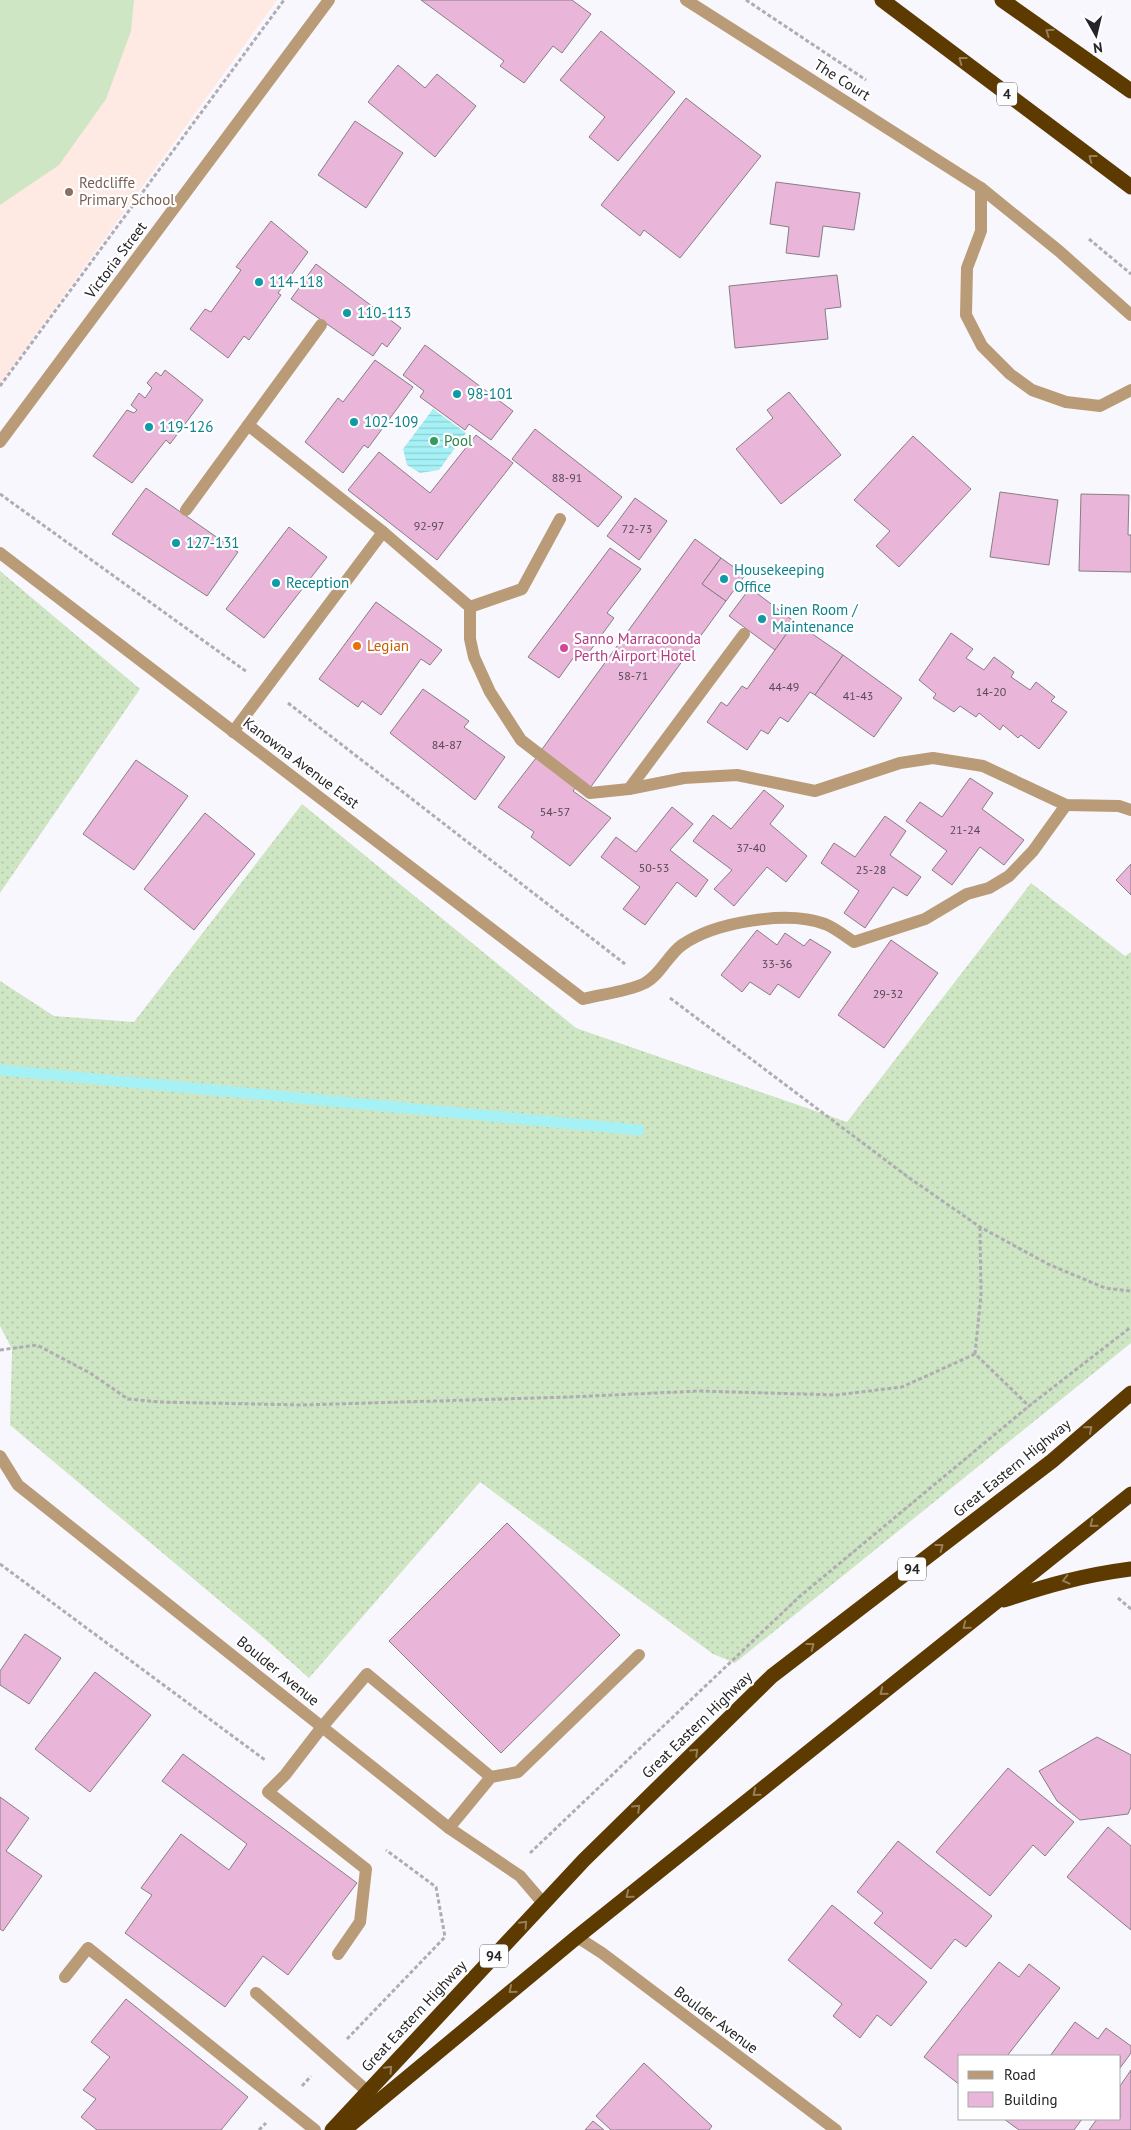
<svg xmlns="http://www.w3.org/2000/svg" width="1131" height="2130" font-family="'PT Sans',sans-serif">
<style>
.education{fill:#fee9e3}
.grass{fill:url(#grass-dots)}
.pitch{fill:#cee6c4}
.water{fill:url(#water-rules)}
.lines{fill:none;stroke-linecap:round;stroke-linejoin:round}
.stream{stroke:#a5f1f5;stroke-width:11}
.building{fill:#e9b6d9;stroke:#887d84}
.path{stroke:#afadb3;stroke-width:3;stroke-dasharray:4 2.5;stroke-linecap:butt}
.minor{stroke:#b99c77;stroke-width:12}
.highway{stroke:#5c3a00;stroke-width:15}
.oneway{stroke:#957f59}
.education-dot{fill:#8d6e63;stroke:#fff;stroke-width:2}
.culture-dot{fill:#0f9aa8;stroke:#fff;stroke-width:2}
.leisure-dot{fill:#2e9e5b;stroke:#fff;stroke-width:2}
.food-dot{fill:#e8710a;stroke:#fff;stroke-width:2}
.hotel-dot{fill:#d1479c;stroke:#fff;stroke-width:2}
.labels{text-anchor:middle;stroke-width:4.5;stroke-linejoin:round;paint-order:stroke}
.number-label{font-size:12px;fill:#564854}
.shield{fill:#fff;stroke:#666668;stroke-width:1}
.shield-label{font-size:14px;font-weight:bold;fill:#252428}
.street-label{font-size:15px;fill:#252428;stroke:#fff}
.education-label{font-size:15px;fill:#785e54;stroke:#fff;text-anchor:start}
.culture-label{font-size:15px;fill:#0d838f;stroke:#fff;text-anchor:start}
.leisure-label{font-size:15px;fill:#27864d;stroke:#fff;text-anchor:start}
.hotel-label{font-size:15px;fill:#b23c85;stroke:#fff;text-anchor:start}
.food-label{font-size:15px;fill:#c56008;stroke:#fff;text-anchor:start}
</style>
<defs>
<pattern id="grass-dots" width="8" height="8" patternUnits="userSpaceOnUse" patternTransform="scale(1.25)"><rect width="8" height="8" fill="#cee6c4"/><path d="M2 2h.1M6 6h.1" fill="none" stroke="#b1c5a8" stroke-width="1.8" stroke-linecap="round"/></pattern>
<pattern id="water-rules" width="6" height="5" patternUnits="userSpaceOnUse" patternTransform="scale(1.25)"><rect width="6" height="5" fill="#a5f1f5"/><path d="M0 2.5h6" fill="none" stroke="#8eced2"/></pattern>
</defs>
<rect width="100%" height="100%" fill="#f9f7fe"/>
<path class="education" d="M0,0H277L0,384Z"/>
<g class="grass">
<path d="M0,571L140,689L0,893Z"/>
<path d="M302,804L576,1028L847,1122L1031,883L1125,956L1131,952V1343L735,1663L713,1654L480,1482L309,1678L264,1638L10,1425L12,1349L0,1326V981L54,1016L134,1022Z"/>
</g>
<path class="pitch" d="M0,0H134L131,31L106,99L59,165L0,205Z"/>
<path class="water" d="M433,409L466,433L439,470L420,473L407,465L403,449Z"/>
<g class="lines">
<path class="stream" d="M0,1070L639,1130"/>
</g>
<g class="building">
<path d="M421,0H572L591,14L562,53L553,46L524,83L500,66L504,61Z"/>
<path d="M601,31L675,92L618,161L589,137L605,117L560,80Z"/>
<path d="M398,65L425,88L437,74L476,106L435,157L368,102Z"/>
<path d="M686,98L761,156L680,258L644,230L640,236L601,205Z"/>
<path d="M355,121L403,153L366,208L318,175Z"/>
<path d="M776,182L860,193L854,230L823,226L819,257L786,253L789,227L770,224Z"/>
<path d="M271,221L308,252L278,293L281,295L249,340L244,336L228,358L190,329L205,309L211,312L241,270L236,267Z"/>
<path d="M316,264L401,328L387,347L382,343L373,356L291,299Z"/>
<path d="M837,275L841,307L825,309L828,339L735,348L729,286Z"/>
<path d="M425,345L513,411L491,440L469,424L465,430L420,397L424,391L403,375Z"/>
<path d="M375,360L413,387L368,448L364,445L343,473L305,442L338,398L343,402Z"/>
<path d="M165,370L203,400L170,444L166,440L132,483L93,456L127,410L134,413L137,410L131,405L139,393L145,398L152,388L147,383L156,372L161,376Z"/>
<path d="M789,392L841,455L781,504L736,449L773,418L767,410Z"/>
<path d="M535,429L622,497L598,527L512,459Z"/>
<path d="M476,435L513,463L437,560L348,490L379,452L430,493Z"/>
<path d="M913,436L971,489L899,567L876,546L890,531L854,500Z"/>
<path d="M146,488L238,552L207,596L112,534Z"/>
<path d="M1000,492L1058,500L1049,565L990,557Z"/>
<path d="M1081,494L1129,495L1128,535H1131V572L1079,571Z"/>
<path d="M635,498L667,521L639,560L607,536Z"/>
<path d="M289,527L327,557L264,638L226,609Z"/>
<path d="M695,539L721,558L702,584L726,601L590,788L540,752Z"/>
<path d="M610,548L641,569L607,613L614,618L584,659L576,654L559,678L528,657Z"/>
<path d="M721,558L745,575L726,601L702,584Z"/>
<path d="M750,588L795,622L775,650L729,616Z"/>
<path d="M376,602L442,650L430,665L421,659L381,715L362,701L358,707L319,679Z"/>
<path d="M795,622L843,655L815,695L810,692L788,722L780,717L768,734L761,730L747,750L707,722L721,702L727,706L742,686L747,689Z"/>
<path d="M951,633L973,649L966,658L984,670L994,657L1014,672L1011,677L1030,690L1036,682L1055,697L1051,701L1067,712L1039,749L1021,735L1018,738L1003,725L1000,730L979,713L976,717L960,706L954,712L933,698L936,694L919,680Z"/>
<path d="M843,655L902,698L874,737L815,695Z"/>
<path d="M423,689L469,721L464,727L505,757L475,800L390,733Z"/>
<path d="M536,758L576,787L573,791L611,818L570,866L531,837L534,832L498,807Z"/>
<path d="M136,760L188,796L134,870L83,834Z"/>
<path d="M970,778L993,793L982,809L1024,840L1004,865L980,847L952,885L932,870L947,851L906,821L920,802L942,817Z"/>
<path d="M764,790L784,806L770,824L807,856L786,882L767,867L734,906L714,889L732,870L693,841L713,815L731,829Z"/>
<path d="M672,807L693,824L670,850L708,880L696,897L677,882L645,925L623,909L640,887L601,857L616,837L636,852Z"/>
<path d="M205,813L255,854L194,930L144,889Z"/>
<path d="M885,816L906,831L890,855L921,877L907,896L893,887L865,928L844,913L859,891L821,863L834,843L855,857Z"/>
<path d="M1131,864V895L1116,880Z"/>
<path d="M757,930L777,945L785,933L804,946L810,939L831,952L799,998L778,984L770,995L750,982L742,992L721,975Z"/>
<path d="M891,940L938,973L884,1048L838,1015Z"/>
<path d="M507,1523L620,1635L501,1753L389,1641Z"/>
<path d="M25,1634L61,1658L29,1704L0,1685V1671Z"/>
<path d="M95,1672L151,1715L90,1792L35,1749Z"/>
<path d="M1097,1737L1131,1755V1807L1128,1814L1080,1820L1057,1801L1039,1771Z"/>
<path d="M183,1754L357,1883L288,1975L263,1956L225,2007L125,1933L152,1895L141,1888L181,1834L229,1870L247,1844L162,1781Z"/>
<path d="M1008,1768L1074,1822L1045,1856L1033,1845L990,1896L936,1852Z"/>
<path d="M0,1797L29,1818L6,1851L42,1876L3,1931L0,1929Z"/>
<path d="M1108,1827L1131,1846V1930L1067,1877Z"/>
<path d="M898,1841L992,1916L966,1947L955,1939L931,1969L874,1923L883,1913L857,1892Z"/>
<path d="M832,1905L927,1982L891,2026L877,2015L860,2038L833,2016L842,2004L788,1960Z"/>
<path d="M999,1962L1019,1977L1029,1964L1060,1988L1007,2056H960V2085L924,2057Z"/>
<path d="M126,1999L248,2097L221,2130H97L81,2117L96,2099L83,2090L110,2057L91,2042Z"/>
<path d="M1075,2022L1098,2039L1106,2028L1131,2046V2053L1120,2068V2056H1050Z"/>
<path d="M644,2063L712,2126L709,2130H611L596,2116Z"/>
<path d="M1131,2070V2130H1089L1097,2119H1120V2086Z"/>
<path d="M1004,2119H1082L1074,2130H1019Z"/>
<path d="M593,2121L604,2130H585Z"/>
</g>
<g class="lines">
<g class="path">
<path d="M746,0L866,80"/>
<path d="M1089,239L1131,274"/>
<path d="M0,386L284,0"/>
<path d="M0,494L247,672"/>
<path d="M288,703L625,964"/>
<path d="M670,998L908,1177L980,1227L1048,1264L1105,1288L1131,1291"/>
<path d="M980,1227L981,1295L975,1354L1029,1406"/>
<path d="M0,1350L37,1345L90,1373L128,1399L160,1402L302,1405L569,1397L699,1391L836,1395L902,1387L975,1354"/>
<path d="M0,1564L265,1760"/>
<path d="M1118,1598L1131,1609"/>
<path d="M530,1853L799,1597L1029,1406L1131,1327"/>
<path d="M347,2039L445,1937L436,1887L386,1850"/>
<path d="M302,2086L311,2076"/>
<path d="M259,2130L266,2123"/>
</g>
<g class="minor">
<path d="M686,0L981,188L1059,251L1131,315"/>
<path d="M981,188V231L967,268L966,315L982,346L1010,374L1032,390L1066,402L1100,406L1131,390"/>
<path d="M248,425L383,532L470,607V639L474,657L490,692L521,740L590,793L629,789L684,778L737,775L815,791L900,763L933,758L983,766L1066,805L1119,806L1131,810"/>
<path d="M0,442L329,0"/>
<path d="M186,510L321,325"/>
<path d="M0,553L583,999C602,994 627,992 645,983C661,974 668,955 682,945C715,922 787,910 825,924C835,928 845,936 854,942L925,919L967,894L989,888L1009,876L1033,851L1066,805"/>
<path d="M470,607L522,589L560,519"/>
<path d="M233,732L383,532"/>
<path d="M629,789L744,634"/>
<path d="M0,1456L18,1485L449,1828L520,1876L543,1903"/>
<path d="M449,1828L491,1777L518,1772L639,1655"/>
<path d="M577,1937L602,1953L836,2130"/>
<path d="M338,1954L360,1922L366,1869L268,1792L285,1775L322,1727L367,1674L491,1777"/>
<path d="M65,1977L88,1948L315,2130"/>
<path d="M256,1993L375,2098"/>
</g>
<g class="highway">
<path d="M882,0L1131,187"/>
<path d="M1002,0L1131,91"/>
<path d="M1004,1600C1048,1585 1085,1575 1131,1569"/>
<path d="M332,2130L584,1860L772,1676L1052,1461L1131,1393"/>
<path d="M344,2130L577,1937L1131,1494"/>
</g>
</g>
<defs><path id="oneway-chevron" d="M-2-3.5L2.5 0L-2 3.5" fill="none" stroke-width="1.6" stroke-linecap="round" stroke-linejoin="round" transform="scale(1.25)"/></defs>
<g class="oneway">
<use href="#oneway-chevron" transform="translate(1049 32) rotate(-145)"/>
<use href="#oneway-chevron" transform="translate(962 60) rotate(-143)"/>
<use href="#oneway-chevron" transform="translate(1092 158) rotate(-143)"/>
<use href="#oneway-chevron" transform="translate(1089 1429) rotate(-41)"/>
<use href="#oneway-chevron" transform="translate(1093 1524) rotate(141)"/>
<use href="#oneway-chevron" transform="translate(940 1547) rotate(-37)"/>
<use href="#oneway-chevron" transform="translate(1066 1580) rotate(166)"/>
<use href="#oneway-chevron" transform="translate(966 1626) rotate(141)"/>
<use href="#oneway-chevron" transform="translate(811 1646) rotate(-37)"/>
<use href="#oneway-chevron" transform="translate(883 1692) rotate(141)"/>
<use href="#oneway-chevron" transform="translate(695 1752) rotate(-44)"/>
<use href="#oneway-chevron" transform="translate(756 1793) rotate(141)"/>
<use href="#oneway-chevron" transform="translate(637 1808) rotate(-44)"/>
<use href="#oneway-chevron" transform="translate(629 1895) rotate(141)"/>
<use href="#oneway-chevron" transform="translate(524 1924) rotate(-47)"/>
<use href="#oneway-chevron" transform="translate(512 1990) rotate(140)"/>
<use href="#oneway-chevron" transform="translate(389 2069) rotate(-47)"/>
</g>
<circle class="education-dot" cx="69" cy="192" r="5"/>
<g class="culture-dot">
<circle cx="259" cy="282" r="5"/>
<circle cx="347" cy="313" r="5"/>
<circle cx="457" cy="394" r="5"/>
<circle cx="354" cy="422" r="5"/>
<circle cx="149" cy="427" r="5"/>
<circle cx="176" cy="543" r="5"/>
<circle cx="724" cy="579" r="5"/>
<circle cx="276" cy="583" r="5"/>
<circle cx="762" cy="619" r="5"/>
</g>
<circle class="leisure-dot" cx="434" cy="441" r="5"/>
<circle class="food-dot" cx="357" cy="646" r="5"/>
<circle class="hotel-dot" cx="564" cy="648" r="5"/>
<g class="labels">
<g class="number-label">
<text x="567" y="482">88-91</text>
<text x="429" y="530">92-97</text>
<text x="637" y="533">72-73</text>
<text x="633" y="680">58-71</text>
<text x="784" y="691">44-49</text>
<text x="991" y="696">14-20</text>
<text x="858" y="700">41-43</text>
<text x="447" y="749">84-87</text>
<text x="555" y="816">54-57</text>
<text x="965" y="834">21-24</text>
<text x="751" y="852">37-40</text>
<text x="654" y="872">50-53</text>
<text x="871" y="874">25-28</text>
<text x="777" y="968">33-36</text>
<text x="888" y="998">29-32</text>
</g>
<g class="shield">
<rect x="997" y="82.5" width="20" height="23" rx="4"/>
<rect x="898" y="1557.5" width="28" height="23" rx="4"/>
<rect x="480" y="1944.5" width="28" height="23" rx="4"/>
</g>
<g class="shield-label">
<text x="1007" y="99">4</text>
<text x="912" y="1574">94</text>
<text x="494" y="1961">94</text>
</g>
<g class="street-label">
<text transform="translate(842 80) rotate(32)" y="5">The Court</text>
<text transform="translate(116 260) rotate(-53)" y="5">Victoria Street</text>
<text transform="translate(301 763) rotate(37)" y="5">Kanowna Avenue East</text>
<text transform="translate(1012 1468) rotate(-39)" y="5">Great Eastern Highway</text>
<text transform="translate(278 1671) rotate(39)" y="5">Boulder Avenue</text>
<text transform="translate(697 1725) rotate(-44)" y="5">Great Eastern Highway</text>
<text transform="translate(414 2016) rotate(-47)" y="5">Great Eastern Highway</text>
<text transform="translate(716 2020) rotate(37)" y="5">Boulder Avenue</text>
</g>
<g class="education-label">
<text x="79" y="188">Redcliffe<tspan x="79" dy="17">Primary School</tspan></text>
</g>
<g class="culture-label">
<text x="269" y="287">114-118</text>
<text x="357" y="318">110-113</text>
<text x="467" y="399">98-101</text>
<text x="364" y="427">102-109</text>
<text x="159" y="432">119-126</text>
<text x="186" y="548">127-131</text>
<text x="734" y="575">Housekeeping<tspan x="734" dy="17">Office</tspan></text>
<text x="286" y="588">Reception</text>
<text x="772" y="615">Linen Room /<tspan x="772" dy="17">Maintenance</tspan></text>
</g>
<g class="leisure-label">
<text x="444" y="446">Pool</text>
</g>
<g class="hotel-label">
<text x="574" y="644">Sanno Marracoonda<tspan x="574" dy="17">Perth Airport Hotel</tspan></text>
</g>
<g class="food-label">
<text x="367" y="651">Legian</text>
</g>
</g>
<rect x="958" y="2055" width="162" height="65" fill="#ffffff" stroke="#a8a7a9"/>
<rect x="968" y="2071" width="25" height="8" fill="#b99c77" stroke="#a8a7a9"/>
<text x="1004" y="2080" font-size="15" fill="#252428">Road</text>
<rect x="968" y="2092" width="25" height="15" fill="#e9b6d9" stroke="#a8a7a9"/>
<text x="1004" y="2105" font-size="15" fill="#252428">Building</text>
<g transform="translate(1096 35) rotate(172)" stroke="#ffffff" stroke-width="4" paint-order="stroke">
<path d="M0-4L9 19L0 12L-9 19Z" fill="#252428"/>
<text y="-8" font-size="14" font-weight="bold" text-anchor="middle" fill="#252428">N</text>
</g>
</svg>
